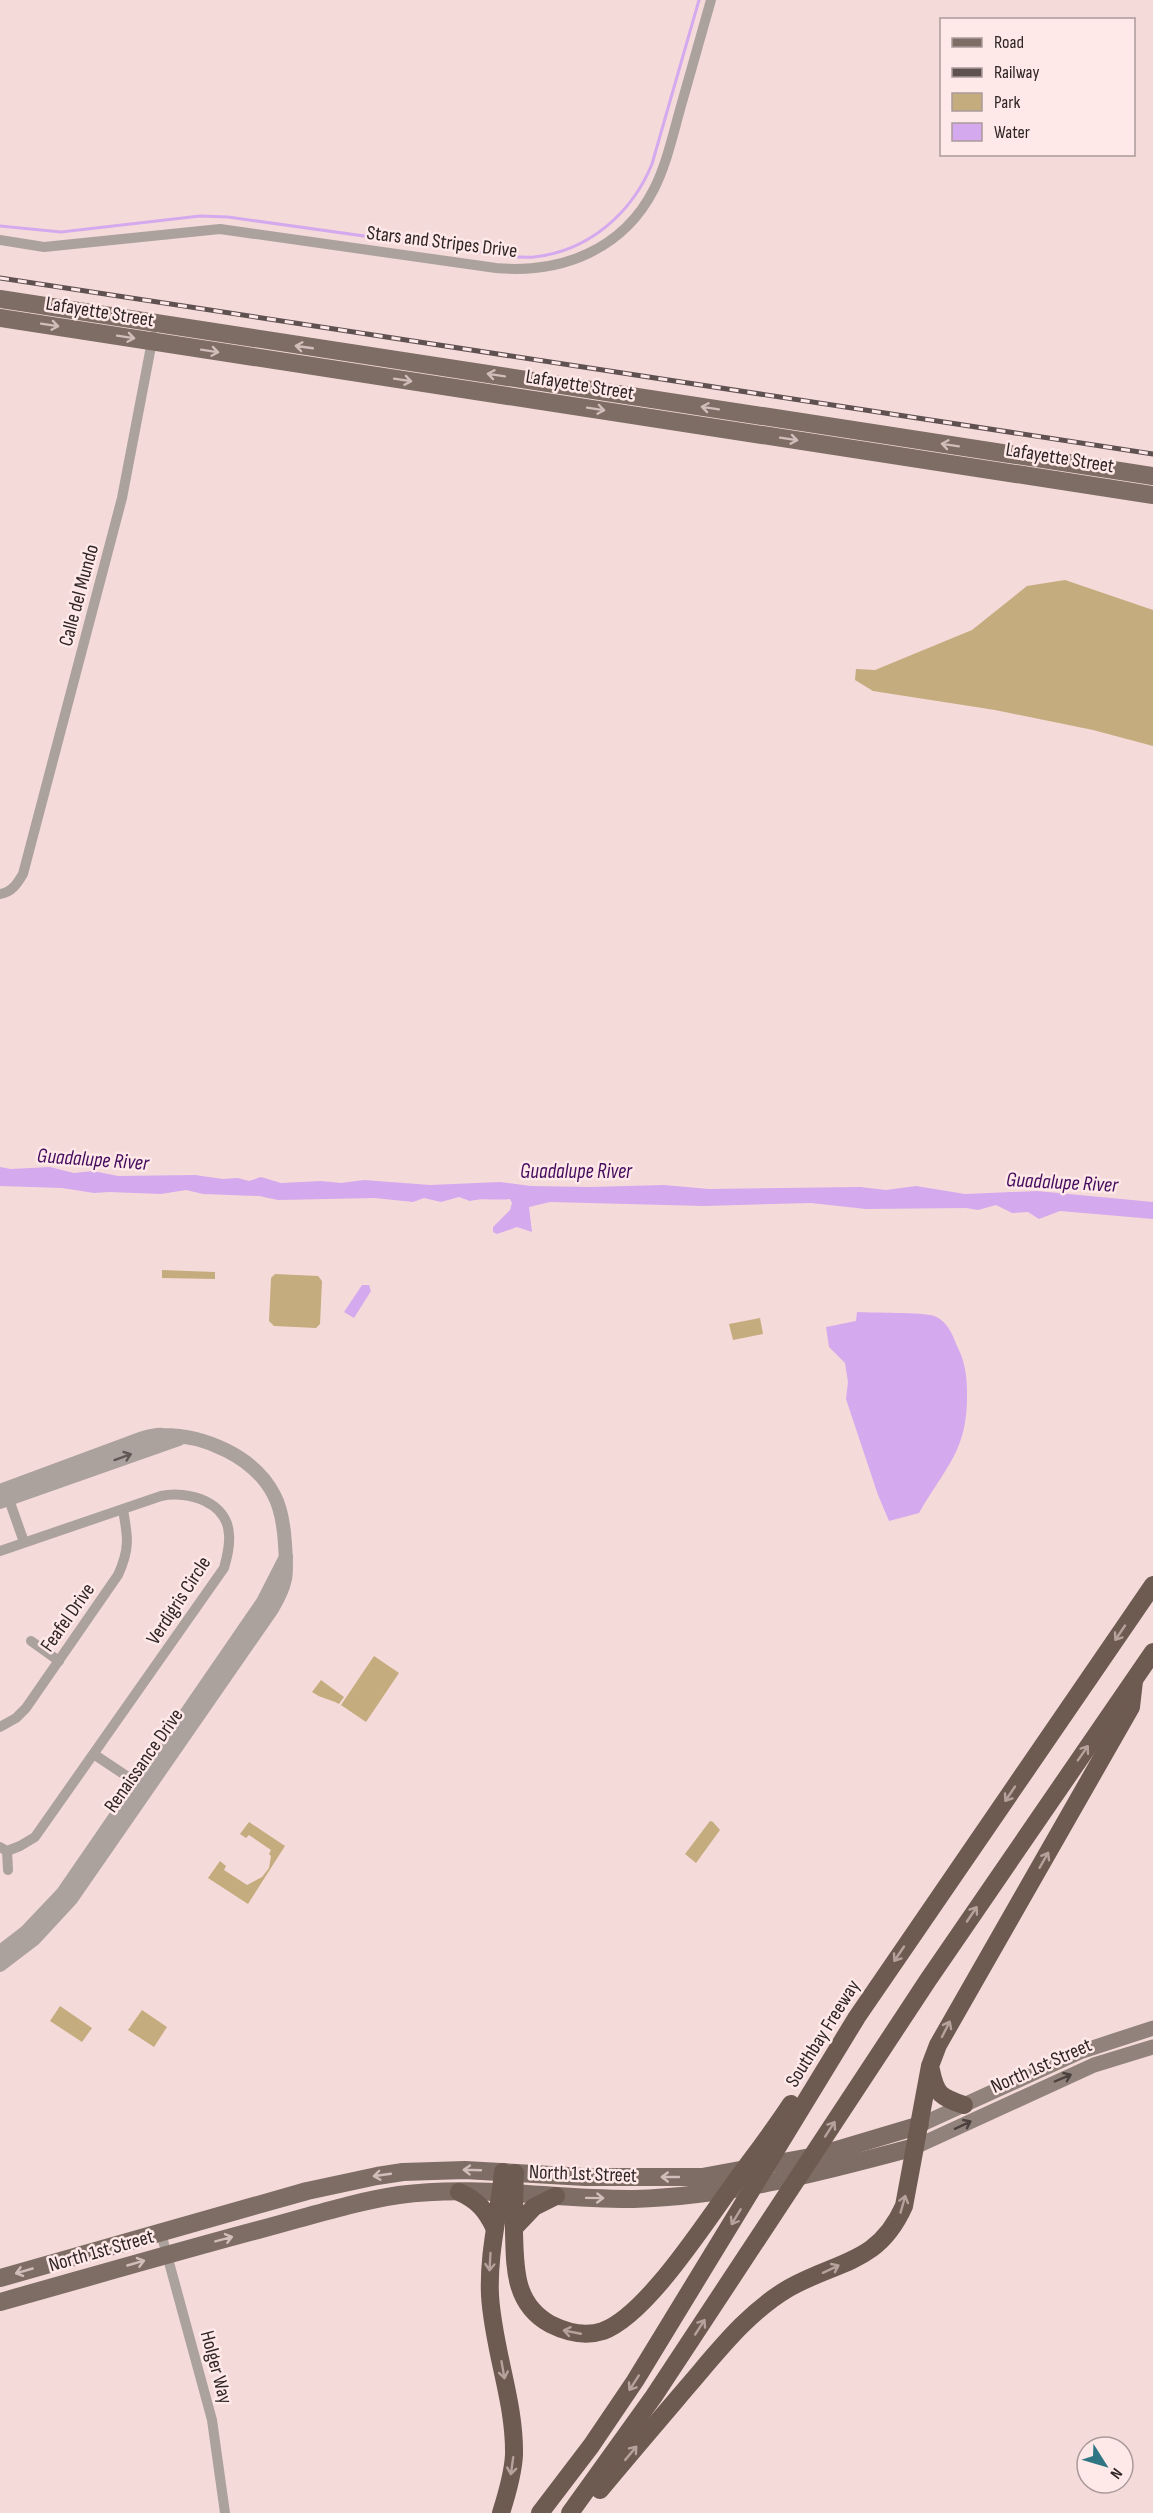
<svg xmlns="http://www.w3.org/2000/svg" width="1153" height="2513" font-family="'Sofia Sans Condensed',sans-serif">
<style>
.green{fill:#c4ac7e}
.water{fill:#d4a9ee}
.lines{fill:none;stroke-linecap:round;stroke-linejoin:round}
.stream{stroke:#d4a9ee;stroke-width:3}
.minor{stroke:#aca29d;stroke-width:10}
.tertiary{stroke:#aca29d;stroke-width:14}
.secondary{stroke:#91837c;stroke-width:15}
.primary{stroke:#7e6d64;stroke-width:18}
.motorway{stroke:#6d5a50;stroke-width:18}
.rail-casing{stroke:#605151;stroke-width:5}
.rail{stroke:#fee8e8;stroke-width:3;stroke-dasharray:9;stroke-linecap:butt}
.oneway{stroke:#d1bdba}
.oneway2{stroke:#615755}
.oneway3{stroke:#b6a19c}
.oneway4{stroke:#4c413f}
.labels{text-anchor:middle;stroke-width:5;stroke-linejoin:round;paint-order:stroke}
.street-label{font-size:20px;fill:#2f2525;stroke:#fee8e8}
.water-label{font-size:21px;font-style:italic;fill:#450b5e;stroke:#fee8e8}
</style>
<rect width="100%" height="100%" fill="#f5dada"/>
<g class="green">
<path d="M1065,580L1153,610V746L1093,730L995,710L873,691L855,680L856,669L875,670L972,630L1027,586Z"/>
<path d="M162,1270L215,1272V1279L162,1278Z"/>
<path d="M275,1274L318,1276L322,1281L320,1324L316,1328L274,1326L269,1321L271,1278Z"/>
<path d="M760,1318L763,1334L733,1340L729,1324Z"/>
<path d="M374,1656L399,1673L366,1722L341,1705Z"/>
<path d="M321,1680L344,1697L339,1704C330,1699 322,1699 312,1692Z"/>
<path d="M710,1821L713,1822L720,1830L696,1863L685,1854Z"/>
<path d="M249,1822L285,1846L248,1904L208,1878L220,1861L226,1866L224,1870L247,1885L262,1877L269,1868L271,1856L269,1854L271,1850L249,1835L246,1838L240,1834Z"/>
<path d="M60,2006L92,2028L82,2042L50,2021Z"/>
<path d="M142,2010L167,2027L154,2047L128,2030Z"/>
</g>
<g class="water">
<path d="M0,1167L11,1169L50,1167L74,1173L93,1171L118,1176L195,1175L223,1179L238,1178L249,1181L261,1177L281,1183L321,1181L341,1183L364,1180L430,1185L500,1182L531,1186L589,1187L664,1185L709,1189L860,1187L886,1190L916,1186L965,1194L1037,1191L1153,1202V1219L1060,1211L1039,1219L1028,1212L1012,1213L996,1205L978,1210L966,1208L866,1209L811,1203L704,1206L550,1202L529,1207L532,1232L517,1227L497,1234L493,1232V1227L510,1210L512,1203L510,1199C496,1201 483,1197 470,1201L459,1197L441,1202L424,1198L413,1202L375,1198L278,1200L259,1196L203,1194L186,1190L161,1194L109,1192L94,1193L62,1188L0,1186Z"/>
<path d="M362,1285H369L371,1291L354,1318L344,1312Z"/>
<path d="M857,1312C872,1313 923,1312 934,1316C948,1321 953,1336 958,1348C965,1362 967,1377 967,1392C968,1451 946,1466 919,1513L889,1521L878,1495L846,1399L848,1382L845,1363L829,1347L826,1327L856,1321Z"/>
</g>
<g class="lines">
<path class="stream" d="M0,226L61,232L200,216L228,217L493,254C506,256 521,258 534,257C589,251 632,213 652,164L699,0"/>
<g class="minor">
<path d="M0,240L44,247L220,229L496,268C561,274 623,250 654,189C667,163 673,134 681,106C691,71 701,35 711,0"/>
<path d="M0,894C12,892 17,884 23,874L122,498L153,336"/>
<path d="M7,1494L24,1542"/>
<path d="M0,1551L161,1496C188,1490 228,1502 229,1535C230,1546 227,1557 224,1568L35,1837L20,1846L7,1851L0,1847"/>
<path d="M31,1641L59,1661"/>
<path d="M0,1727L16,1718L26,1708L118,1575C130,1549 128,1537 123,1510"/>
<path d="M95,1755L143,1787"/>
<path d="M7,1851L8,1870"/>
<path d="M161,2233L212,2420L225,2513"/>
</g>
<g class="tertiary">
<path d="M0,1491L140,1439C147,1437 156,1434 163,1435C204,1435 254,1456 274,1495C282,1510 284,1528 285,1544C287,1574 288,1582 272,1609L71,1899L34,1939L0,1965"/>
<path d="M0,1502L179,1439"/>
<path d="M0,1952L26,1932L63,1893L263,1602L286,1557"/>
</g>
<g class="secondary">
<path d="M920,2125L1080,2052L1153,2028"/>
<path d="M915,2147L1094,2065L1153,2047"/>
</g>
<g class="primary">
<path d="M0,299L1153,476"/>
<path d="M0,318L1153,495"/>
<path d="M0,2278L307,2191L377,2176L403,2172L465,2170L585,2177H702L816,2156L920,2125"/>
<path d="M0,2302C86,2278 172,2253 258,2230C304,2218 352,2202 399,2195C477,2184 556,2200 634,2199C731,2196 822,2172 915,2147"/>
</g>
<g class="motorway">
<path d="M931,2070C936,2095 941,2097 964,2105"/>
<path d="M515,2173C514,2193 514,2212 514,2232C515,2268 514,2304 550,2324C566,2332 585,2337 603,2331C646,2315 702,2227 730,2189C750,2161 772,2133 791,2104"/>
<path d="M459,2192C477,2200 486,2210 494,2227"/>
<path d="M514,2228L534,2207L556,2196"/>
<path d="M600,2490C629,2455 659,2420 688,2386C719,2350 748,2312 789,2288C839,2260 878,2264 904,2206L930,2066L938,2045L1131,1707L1134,1681"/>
<path d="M501,2513C507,2494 513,2474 514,2455C515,2401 493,2349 490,2295C488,2253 499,2214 503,2172"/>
<path d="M540,2513L591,2446L635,2381L857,2017L1153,1585"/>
<path d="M570,2513L654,2396L928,1980L1153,1652"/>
</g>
<defs>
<path id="rail" d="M0,278L1153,454"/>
</defs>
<use href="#rail" class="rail-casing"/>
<use href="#rail" class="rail"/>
</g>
<defs><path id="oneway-shaft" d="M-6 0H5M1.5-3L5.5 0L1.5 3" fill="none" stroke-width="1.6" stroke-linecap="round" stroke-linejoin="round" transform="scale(1.5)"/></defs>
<g class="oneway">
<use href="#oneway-shaft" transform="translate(50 325) rotate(9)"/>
<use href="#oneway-shaft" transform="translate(126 337) rotate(9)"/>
<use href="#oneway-shaft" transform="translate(304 347) rotate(-172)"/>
<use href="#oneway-shaft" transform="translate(210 351) rotate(9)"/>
<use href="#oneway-shaft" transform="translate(496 375) rotate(-171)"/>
<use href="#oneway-shaft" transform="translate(403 380) rotate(9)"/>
<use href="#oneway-shaft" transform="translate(710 408) rotate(-171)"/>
<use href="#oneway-shaft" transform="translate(596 409) rotate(9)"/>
<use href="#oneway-shaft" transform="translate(789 439) rotate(9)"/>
<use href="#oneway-shaft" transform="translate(950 445) rotate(-171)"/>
<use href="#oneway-shaft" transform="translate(472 2170) rotate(-178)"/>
<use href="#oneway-shaft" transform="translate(382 2175) rotate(172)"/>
<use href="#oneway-shaft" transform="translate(670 2177) rotate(-180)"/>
<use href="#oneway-shaft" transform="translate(595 2198) rotate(1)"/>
<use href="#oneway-shaft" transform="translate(224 2239) rotate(-15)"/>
<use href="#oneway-shaft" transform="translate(136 2263) rotate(-16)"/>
<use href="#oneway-shaft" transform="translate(24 2271) rotate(164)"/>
</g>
<use class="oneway2" href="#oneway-shaft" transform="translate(123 1457) rotate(-20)"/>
<g class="oneway3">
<use href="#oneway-shaft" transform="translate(1120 1633) rotate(124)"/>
<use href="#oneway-shaft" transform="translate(1083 1753) rotate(-55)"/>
<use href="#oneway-shaft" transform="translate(1010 1794) rotate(124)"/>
<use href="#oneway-shaft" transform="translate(1044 1860) rotate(-60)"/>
<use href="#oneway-shaft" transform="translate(972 1914) rotate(-56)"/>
<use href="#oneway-shaft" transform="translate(899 1954) rotate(124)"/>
<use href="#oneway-shaft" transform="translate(946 2029) rotate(-63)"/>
<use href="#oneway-shaft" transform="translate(830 2129) rotate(-57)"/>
<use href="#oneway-shaft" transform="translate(903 2204) rotate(-74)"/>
<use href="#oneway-shaft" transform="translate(736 2217) rotate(121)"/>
<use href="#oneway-shaft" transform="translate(490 2262) rotate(93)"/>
<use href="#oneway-shaft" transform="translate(831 2269) rotate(-25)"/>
<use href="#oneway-shaft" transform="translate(700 2327) rotate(-57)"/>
<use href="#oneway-shaft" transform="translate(572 2332) rotate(-169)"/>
<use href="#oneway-shaft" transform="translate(503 2370) rotate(80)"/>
<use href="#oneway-shaft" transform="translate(634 2383) rotate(123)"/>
<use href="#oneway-shaft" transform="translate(631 2453) rotate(-50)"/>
<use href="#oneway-shaft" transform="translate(512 2466) rotate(98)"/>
</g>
<g class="oneway4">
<use href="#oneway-shaft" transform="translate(1063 2078) rotate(-23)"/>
<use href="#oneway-shaft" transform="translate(963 2125) rotate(-25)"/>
</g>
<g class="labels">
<g class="street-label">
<text transform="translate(442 241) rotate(7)" y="7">Stars and Stripes Drive</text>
<text transform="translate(100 311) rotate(9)" y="7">Lafayette Street</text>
<text transform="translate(580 384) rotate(9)" y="7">Lafayette Street</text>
<text transform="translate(1060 457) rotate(9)" y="7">Lafayette Street</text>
<text transform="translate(78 595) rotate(-75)" y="7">Calle del Mundo</text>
<text transform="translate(178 1600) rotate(-57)" y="7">Verdigris Circle</text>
<text transform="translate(67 1617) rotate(-55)" y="7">Feafel Drive</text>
<text transform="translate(143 1760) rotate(-55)" y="7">Renaissance Drive</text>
<text transform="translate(822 2033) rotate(-58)" y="7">Southbay Freeway</text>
<text transform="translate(1041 2065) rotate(-24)" y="7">North 1st Street</text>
<text transform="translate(583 2173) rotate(2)" y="7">North 1st Street</text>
<text transform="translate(101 2250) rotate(-16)" y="7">North 1st Street</text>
<text transform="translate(217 2367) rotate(75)" y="7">Holger Way</text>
</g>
<g class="water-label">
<text transform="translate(93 1159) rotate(4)" y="7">Guadalupe River</text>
<text x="576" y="1178">Guadalupe River</text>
<text transform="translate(1062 1182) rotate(3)" y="7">Guadalupe River</text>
</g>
</g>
<rect x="940" y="18" width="195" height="138" fill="#fee8e8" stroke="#ab9a9a" stroke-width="1.5"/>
<rect x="952" y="38" width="30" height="9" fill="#7e6d64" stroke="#ab9a9a" stroke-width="1.5"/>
<text x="994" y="48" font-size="18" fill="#2f2525">Road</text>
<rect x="952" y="68" width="30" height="9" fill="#605151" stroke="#ab9a9a" stroke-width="1.5"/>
<text x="994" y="78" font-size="18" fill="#2f2525">Railway</text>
<rect x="952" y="93" width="30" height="18" fill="#c4ac7e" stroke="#ab9a9a" stroke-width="1.5"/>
<text x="994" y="108" font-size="18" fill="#2f2525">Park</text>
<rect x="952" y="123" width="30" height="18" fill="#d4a9ee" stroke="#ab9a9a" stroke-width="1.5"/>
<text x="994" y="138" font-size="18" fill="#2f2525">Water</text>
<g transform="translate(1105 2465) rotate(127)"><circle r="28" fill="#fee8e8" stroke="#ab9a9a" stroke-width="1.5"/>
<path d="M0-4.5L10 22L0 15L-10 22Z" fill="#307584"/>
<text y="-9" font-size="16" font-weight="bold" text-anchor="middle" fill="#2f2525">N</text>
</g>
</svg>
